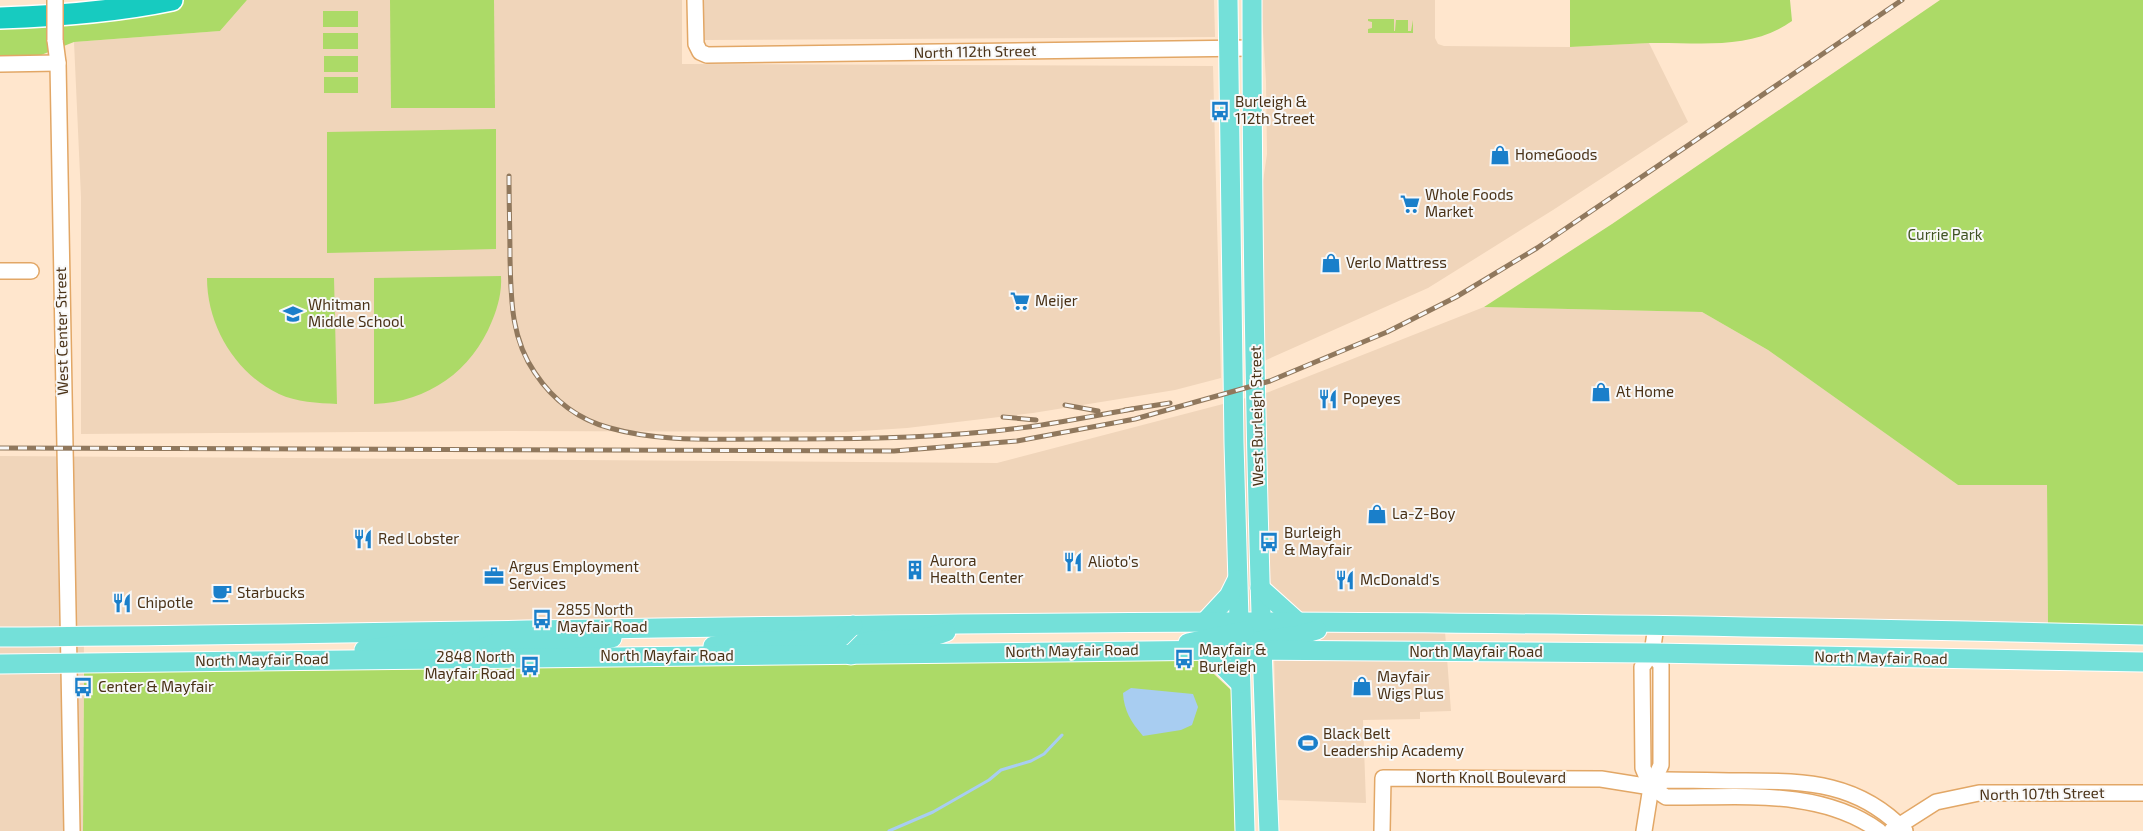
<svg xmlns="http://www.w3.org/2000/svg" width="2143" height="831" font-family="'Exo 2',sans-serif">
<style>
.built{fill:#f0d5ba}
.green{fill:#acda67}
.water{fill:#a8cdf1}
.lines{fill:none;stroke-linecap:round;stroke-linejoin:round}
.stream{stroke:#a8cdf1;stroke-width:3}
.minor-casing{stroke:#e2a766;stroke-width:18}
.major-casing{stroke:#fff;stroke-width:21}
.highway-casing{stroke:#fff;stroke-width:24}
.minor{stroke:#fff;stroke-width:15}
.major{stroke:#74e0d9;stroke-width:19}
.highway{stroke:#17cbc0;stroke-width:21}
.rail-casing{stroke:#90785d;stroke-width:5}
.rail{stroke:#f8f8f8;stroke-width:3;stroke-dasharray:9;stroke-linecap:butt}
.minor-bridge-casing{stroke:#e2a766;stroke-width:18;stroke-linecap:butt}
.minor-bridge{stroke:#fff;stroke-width:15}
.labels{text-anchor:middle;stroke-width:4;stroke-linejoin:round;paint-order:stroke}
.street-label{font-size:15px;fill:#493116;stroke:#f8f8f8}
.poi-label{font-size:15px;fill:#493116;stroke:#f8f8f8;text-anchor:start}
.park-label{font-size:15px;fill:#405323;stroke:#f8f8f8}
</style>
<rect width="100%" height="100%" fill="#ffe6cd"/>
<g class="built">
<path d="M247,0H682V64L1213,66L1221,378L1175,390L1033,413L907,428L846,432L506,431L81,434V197L74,42L220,31Z"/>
<path d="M702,0H1214L1215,37L702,40Z"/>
<path d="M1261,0H1435V38L1438,44L1444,46L1570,47L1649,43L1688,122L1553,210L1428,288L1264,361L1261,195L1267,154L1266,81Z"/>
<path d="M1484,307L1702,312L1768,350L1958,485H2047L2048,624L1444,618L1451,711L1420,712V719L1363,720L1366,803L1278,800L1273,616L84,628L83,831H0V456L997,463L1269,392Z"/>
</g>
<g class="green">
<path d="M159,0H247L220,31L74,42L41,55H0V22Z"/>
<path d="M390,0H494L495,108H391Z"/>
<path d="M1570,0H1790L1792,21C1751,51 1698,42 1650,43C1623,44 1596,46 1570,47Z"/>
<path d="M1940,0H2143V625L2048,624L2047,485H1958L1768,350L1702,312L1484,307L1612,224Z"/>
<rect x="323" y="11" width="35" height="16"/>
<path d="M1368,19H1394V31H1395L1396,20H1408V31H1411L1413,20V33H1368V29L1372,28V22L1368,21Z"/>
<rect x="323" y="33" width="35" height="16"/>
<rect x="324" y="56" width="34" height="16"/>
<rect x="324" y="77" width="34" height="16"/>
<path d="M496,129V249L327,253V132Z"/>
<path d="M501,276C502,291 498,307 492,321C472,371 428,402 374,404V278Z"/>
<path d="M207,278H334L337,404C318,403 296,402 279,394C236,374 207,326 207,278Z"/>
<path d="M1199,660L1231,690L1235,831H83L84,673Z"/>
</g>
<path class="water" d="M1131,688L1193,694L1198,707L1192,725L1181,730L1143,736C1131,722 1124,711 1123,693Z"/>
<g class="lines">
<path class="stream" d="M889,831L933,812L989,780L1001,770L1031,761L1044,754L1062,735"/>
<defs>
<g id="minor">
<path d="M695,0L696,44L700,52L707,55L1252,48"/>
<path d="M55,40L58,63L72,831"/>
<path d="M0,64L58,63"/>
<path d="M0,271H31"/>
<path d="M1651,787L1666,780C1693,780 1719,781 1746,781C1808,781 1859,783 1905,831"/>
<path d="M1651,787L1643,768L1642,667L1652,653L1656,626"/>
<path d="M1892,830L1936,802L1979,793H2143"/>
<path d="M1382,831L1383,778L1601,779L1651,787L1666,797C1736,798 1819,787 1879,831"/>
<path d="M1644,831L1651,787L1661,765V665L1652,653"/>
</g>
<g id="major">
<path d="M1228,0L1234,443L1245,831"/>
<path d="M1252,0C1252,277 1257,554 1269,831"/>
<path d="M1260,588L1299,623"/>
<path d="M1204,623L1229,596L1237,580"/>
<path d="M0,637C409,634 818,623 1228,622C1533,622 1838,628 2143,635"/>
<path d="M1258,641L1300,635L1317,630"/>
<path d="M1188,643L1244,631"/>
<path d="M713,646L743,641L832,640L841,637L853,625"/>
<path d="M364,650L405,644H454L470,638"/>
<path d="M1202,650L1223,666L1240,683"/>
<path d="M851,655L864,642C892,637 918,643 946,632"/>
<path d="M474,657L480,649L496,643H585L612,638"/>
<path d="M0,664L1228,650L1652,653L2143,662"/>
</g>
<path id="highway" d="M0,18C58,16 115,12 172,0"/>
</defs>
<use href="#minor" class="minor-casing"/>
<use href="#major" class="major-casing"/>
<use href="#highway" class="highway-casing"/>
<use href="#minor" class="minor"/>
<use href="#major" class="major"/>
<use href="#highway" class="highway"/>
<defs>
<g id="rail">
<path d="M509,176C509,203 510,231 510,258C511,300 511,338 535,373C553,400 579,420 610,428C659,442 712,439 762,439C840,439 916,439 994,431C1040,427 1086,417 1133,409"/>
<path d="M1065,405L1098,411"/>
<path d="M1125,410L1170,403"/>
<path d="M1003,417L1036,420"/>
<path d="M0,448L894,451L1017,441L1135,419L1270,381L1387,332L1456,297L1537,248L1902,0"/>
</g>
</defs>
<use href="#rail" class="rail-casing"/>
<use href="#rail" class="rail"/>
<defs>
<path id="minor-bridge" d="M55,0V40"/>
</defs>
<use href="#minor-bridge" class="minor-bridge-casing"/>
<use href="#minor-bridge" class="minor-bridge"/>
</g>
<defs>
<symbol id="bus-bare" viewBox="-9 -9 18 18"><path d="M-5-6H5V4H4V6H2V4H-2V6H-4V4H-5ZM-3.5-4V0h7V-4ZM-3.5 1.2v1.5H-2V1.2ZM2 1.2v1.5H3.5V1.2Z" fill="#1a7fca" stroke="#f8f8f8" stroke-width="2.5" paint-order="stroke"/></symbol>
<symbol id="shop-bare" viewBox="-9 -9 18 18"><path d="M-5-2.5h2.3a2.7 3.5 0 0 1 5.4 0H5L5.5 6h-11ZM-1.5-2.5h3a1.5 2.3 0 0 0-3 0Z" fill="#1a7fca" stroke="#f8f8f8" stroke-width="2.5" paint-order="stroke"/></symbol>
<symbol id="supermarket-bare" viewBox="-9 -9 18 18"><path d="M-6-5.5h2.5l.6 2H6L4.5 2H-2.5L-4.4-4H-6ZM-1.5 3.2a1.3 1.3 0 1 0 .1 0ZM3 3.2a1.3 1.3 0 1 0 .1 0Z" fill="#1a7fca" stroke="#f8f8f8" stroke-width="2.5" paint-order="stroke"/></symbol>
<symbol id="school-bare" viewBox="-9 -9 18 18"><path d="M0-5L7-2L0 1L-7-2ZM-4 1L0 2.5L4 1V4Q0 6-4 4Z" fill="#1a7fca" stroke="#f8f8f8" stroke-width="2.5" paint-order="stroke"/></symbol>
<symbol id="restaurant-bare" viewBox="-9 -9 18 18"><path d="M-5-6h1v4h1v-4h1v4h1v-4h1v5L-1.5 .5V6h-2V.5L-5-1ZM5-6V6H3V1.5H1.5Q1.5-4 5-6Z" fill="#1a7fca" stroke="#f8f8f8" stroke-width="2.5" paint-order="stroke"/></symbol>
<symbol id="building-bare" viewBox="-9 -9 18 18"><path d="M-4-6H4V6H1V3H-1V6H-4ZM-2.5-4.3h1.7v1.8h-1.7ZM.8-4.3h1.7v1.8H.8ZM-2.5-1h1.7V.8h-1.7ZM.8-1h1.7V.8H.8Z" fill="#1a7fca" stroke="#f8f8f8" stroke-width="2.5" paint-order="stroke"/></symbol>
<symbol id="office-bare" viewBox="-9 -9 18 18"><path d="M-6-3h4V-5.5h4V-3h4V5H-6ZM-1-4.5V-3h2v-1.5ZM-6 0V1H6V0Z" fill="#1a7fca" stroke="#f8f8f8" stroke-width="2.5" paint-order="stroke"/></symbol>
<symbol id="cafe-bare" viewBox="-9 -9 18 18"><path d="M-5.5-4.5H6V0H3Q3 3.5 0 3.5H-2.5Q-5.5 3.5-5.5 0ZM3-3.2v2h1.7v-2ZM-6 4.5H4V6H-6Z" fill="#1a7fca" stroke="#f8f8f8" stroke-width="2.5" paint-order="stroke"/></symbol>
<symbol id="stadium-bare" viewBox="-9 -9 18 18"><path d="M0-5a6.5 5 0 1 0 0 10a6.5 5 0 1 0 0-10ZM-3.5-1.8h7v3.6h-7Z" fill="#1a7fca" stroke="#f8f8f8" stroke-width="2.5" paint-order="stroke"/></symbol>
</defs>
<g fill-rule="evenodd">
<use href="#bus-bare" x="1206" y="97" width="28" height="28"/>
<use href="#shop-bare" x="1486" y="141" width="28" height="28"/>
<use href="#supermarket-bare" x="1396" y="190" width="28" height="28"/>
<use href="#shop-bare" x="1317" y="249" width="28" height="28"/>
<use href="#supermarket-bare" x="1006" y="287" width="28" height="28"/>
<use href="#school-bare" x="279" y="300" width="28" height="28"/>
<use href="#shop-bare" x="1587" y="378" width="28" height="28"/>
<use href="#restaurant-bare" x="1314" y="385" width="28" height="28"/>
<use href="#shop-bare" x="1363" y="500" width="28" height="28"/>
<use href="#restaurant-bare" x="349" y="525" width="28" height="28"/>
<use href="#bus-bare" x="1255" y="528" width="28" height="28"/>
<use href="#restaurant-bare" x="1059" y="548" width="28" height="28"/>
<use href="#building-bare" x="901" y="556" width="28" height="28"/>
<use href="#office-bare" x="480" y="562" width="28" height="28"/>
<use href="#restaurant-bare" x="1331" y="566" width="28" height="28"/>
<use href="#cafe-bare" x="208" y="579" width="28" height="28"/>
<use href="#restaurant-bare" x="108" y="589" width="28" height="28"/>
<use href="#bus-bare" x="528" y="605" width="28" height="28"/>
<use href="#bus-bare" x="1170" y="645" width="28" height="28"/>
<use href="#bus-bare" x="516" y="652" width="28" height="28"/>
<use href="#shop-bare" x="1348" y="672" width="28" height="28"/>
<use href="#bus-bare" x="69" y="673" width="28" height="28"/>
<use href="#stadium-bare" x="1294" y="729" width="28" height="28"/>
</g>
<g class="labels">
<g class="street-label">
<text transform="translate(975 52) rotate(-1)" y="5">North 112th Street</text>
<text transform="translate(62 331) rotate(-91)" y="5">West Center Street</text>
<text transform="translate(1257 416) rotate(-91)" y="5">West Burleigh Street</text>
<text transform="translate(1072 651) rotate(-1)" y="5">North Mayfair Road</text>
<text x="1476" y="657">North Mayfair Road</text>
<text x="667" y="661">North Mayfair Road</text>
<text transform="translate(1881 658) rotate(1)" y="5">North Mayfair Road</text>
<text transform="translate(262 660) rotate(-1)" y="5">North Mayfair Road</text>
<text x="1491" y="783">North Knoll Boulevard</text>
<text transform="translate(2042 794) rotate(-1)" y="5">North 107th Street</text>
</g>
<g class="poi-label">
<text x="1235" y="107">Burleigh &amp;<tspan x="1235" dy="17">112th Street</tspan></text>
<text x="1515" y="160">HomeGoods</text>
<text x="1425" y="200">Whole Foods<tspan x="1425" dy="17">Market</tspan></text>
<text x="1346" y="268">Verlo Mattress</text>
<text x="1035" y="306">Meijer</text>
<text x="308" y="310">Whitman<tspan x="308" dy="17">Middle School</tspan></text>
<text x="1616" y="397">At Home</text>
<text x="1343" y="404">Popeyes</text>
<text x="1392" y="519">La-Z-Boy</text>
<text x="1284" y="538">Burleigh<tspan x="1284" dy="17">&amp; Mayfair</tspan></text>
<text x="378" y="544">Red Lobster</text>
<text x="930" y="566">Aurora<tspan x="930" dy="17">Health Center</tspan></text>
<text x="1088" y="567">Alioto's</text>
<text x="509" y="572">Argus Employment<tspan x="509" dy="17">Services</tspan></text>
<text x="1360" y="585">McDonald's</text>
<text x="237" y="598">Starbucks</text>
<text x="137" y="608">Chipotle</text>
<text x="557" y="615">2855 North<tspan x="557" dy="17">Mayfair Road</tspan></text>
<text x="1199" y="655">Mayfair &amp;<tspan x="1199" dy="17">Burleigh</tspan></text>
<text x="515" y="662" text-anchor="end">2848 North<tspan x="515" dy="17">Mayfair Road</tspan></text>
<text x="1377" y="682">Mayfair<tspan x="1377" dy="17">Wigs Plus</tspan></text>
<text x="98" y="692">Center &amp; Mayfair</text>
<text x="1323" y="739">Black Belt<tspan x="1323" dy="17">Leadership Academy</tspan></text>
</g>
<g class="park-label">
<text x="1945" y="240">Currie Park</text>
</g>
</g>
</svg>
